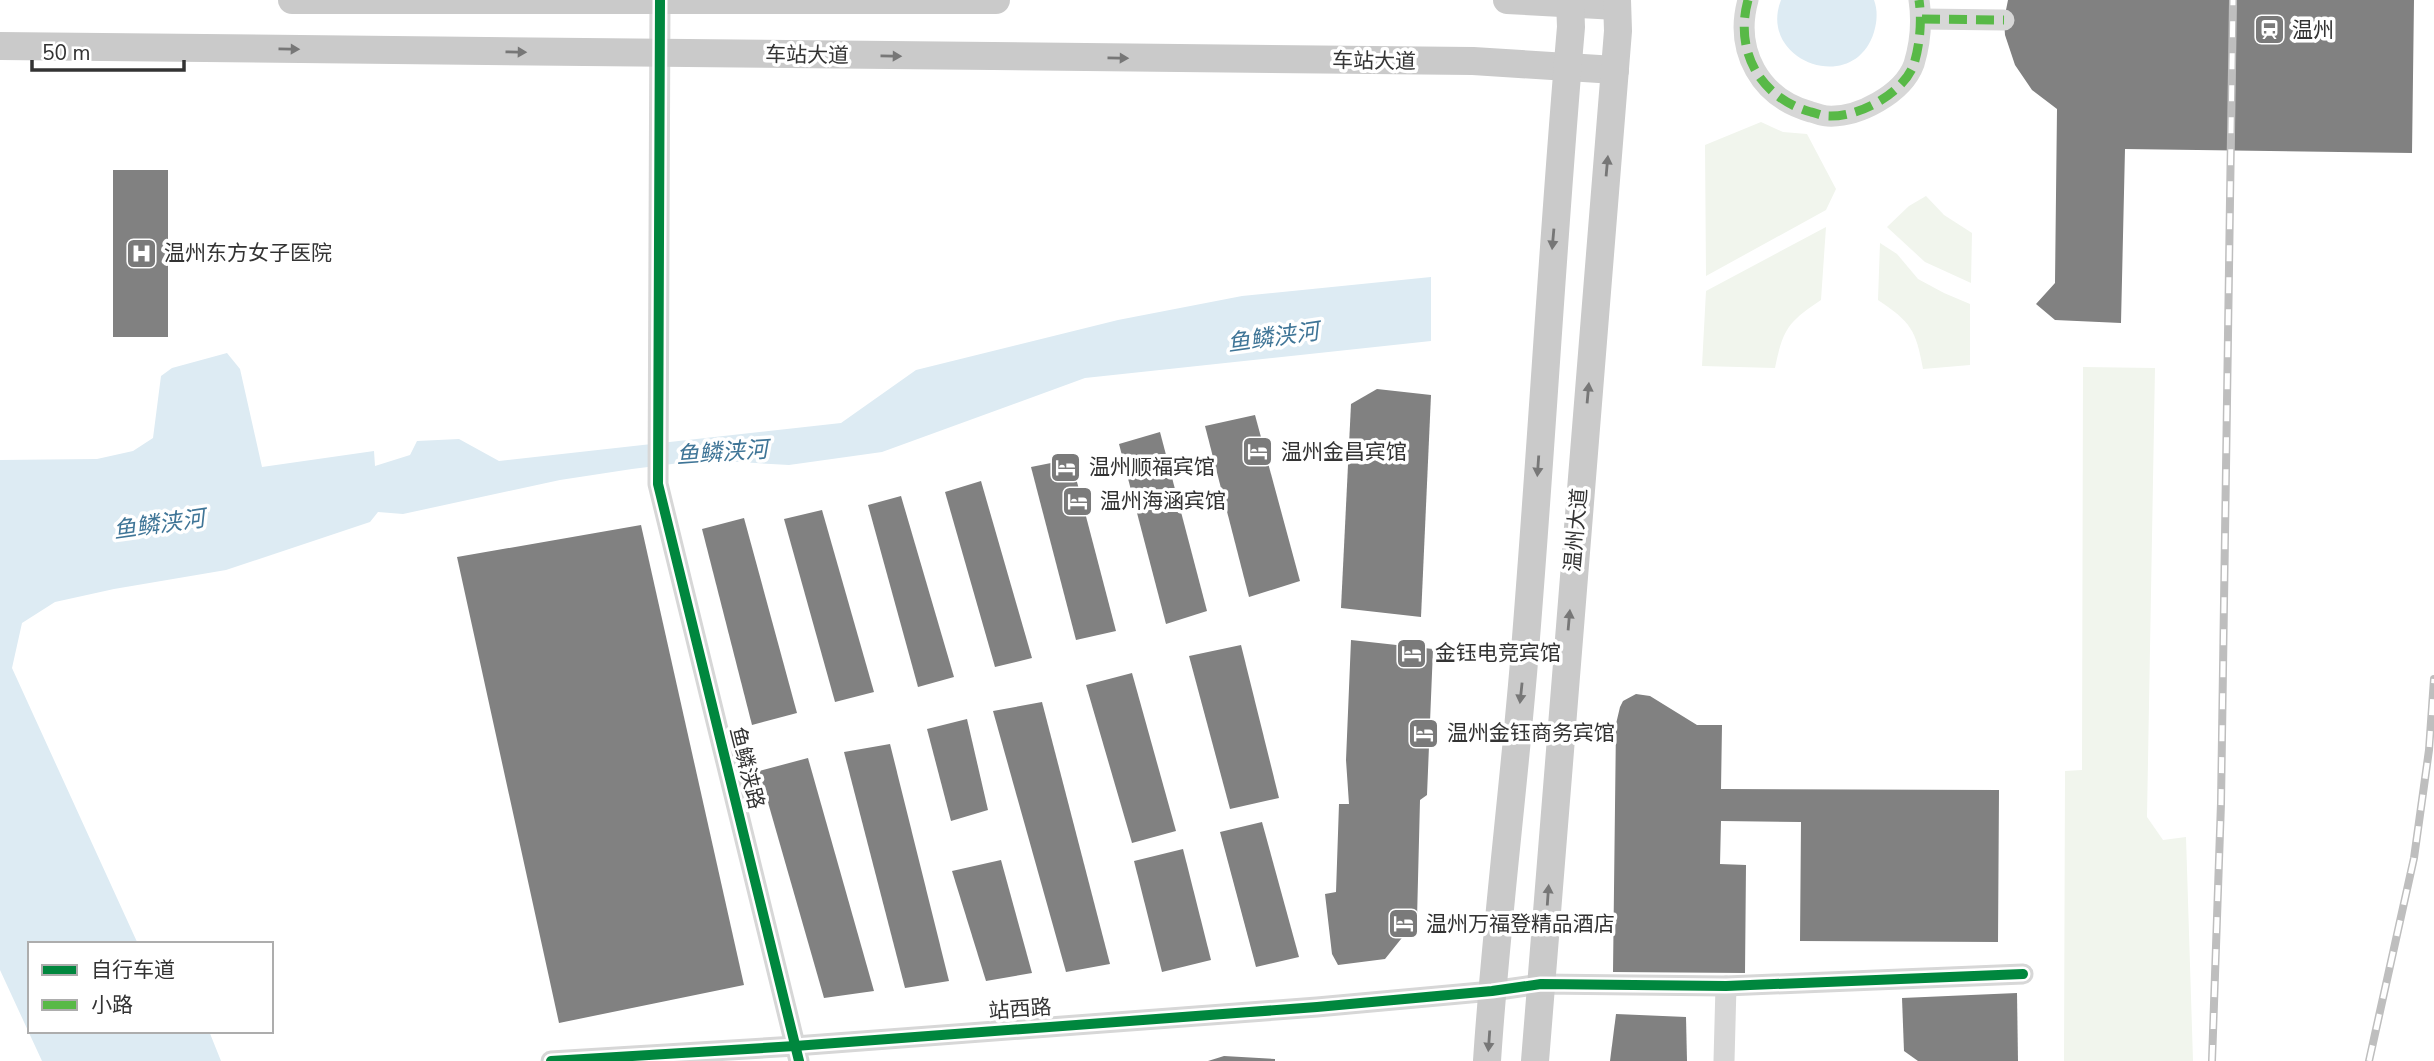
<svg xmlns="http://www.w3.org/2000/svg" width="2434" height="1061" font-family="'Nunito Sans','Noto Sans SC',sans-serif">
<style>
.green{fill:#f1f5ed}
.water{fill:#ddebf3}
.building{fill:#818181}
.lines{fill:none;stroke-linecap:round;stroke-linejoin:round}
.minor{stroke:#d7d7d7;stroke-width:21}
.major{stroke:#cacaca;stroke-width:28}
.rail-casing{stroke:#bebebe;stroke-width:8}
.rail{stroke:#fff;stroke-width:5;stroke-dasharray:16;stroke-linecap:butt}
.quiet{stroke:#58b947;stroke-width:9;stroke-dasharray:18 9;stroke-linecap:butt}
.cycleway-casing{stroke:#fff;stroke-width:15}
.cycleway{stroke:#00873e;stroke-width:10}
.oneway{fill:#777}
.labels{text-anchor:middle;stroke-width:7;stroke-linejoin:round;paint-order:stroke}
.poi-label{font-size:21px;fill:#333;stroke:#fff;text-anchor:start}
.street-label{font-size:21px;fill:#333;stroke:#fff}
.water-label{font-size:23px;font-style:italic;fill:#3f7597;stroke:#fff}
</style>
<rect width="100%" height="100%" fill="#fff"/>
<g class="green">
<path d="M1761,122L1783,132L1807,134L1836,189L1826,210L1706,276L1705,145Z"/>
<path d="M1926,196L1944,215L1972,233L1971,283L1925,262L1887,227L1909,206Z"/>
<path d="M1826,227L1821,300C1788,322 1783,329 1775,368L1702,366L1706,291Z"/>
<path d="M1880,243L1897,254L1918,279L1944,293L1970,304V365L1923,369C1916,330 1911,322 1878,300Z"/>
<path d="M2083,367L2155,368L2147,817L2163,840L2186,837L2193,1061H2064L2065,771L2082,770Z"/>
</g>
<g class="water">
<path d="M1781,0H1874C1878,11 1877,21 1874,32C1854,97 1757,61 1781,0Z"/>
<path d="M1431,277V341L1085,378L882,452L789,465L704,460L632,469L560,480L403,514L378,512L370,522L226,570L114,589L55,602L22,623L12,668L138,944H30V1031H209L221,1061H42L0,970V460L97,459L133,451L153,438L161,376L172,368L227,353L240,369L262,467L374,451L375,466L410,455L417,441L459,439L499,461L841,423L916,370L1118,320L1242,296Z"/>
</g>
<g class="building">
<path d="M2008,0H2414L2412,153L2125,149L2121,323L2055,320L2036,304L2055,283L2057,109L2032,90L2015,65L2005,35L2004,20Z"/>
<rect x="113" y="170" width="55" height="167"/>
<path d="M1377,389L1431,395L1421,617L1341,608L1351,404Z"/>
<path d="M1255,415L1300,581L1249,597L1205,426Z"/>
<path d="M1160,432L1207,611L1166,624L1119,444Z"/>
<path d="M1071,459L1116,631L1076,640L1031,467Z"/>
<path d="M981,481L1032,658L995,667L945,492Z"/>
<path d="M901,496L954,677L918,687L868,505Z"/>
<path d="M822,510L874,692L835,702L784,519Z"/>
<path d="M744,518L797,713L752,725L702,529Z"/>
<path d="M641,525L744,985L559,1023L457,557Z"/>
<path d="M1351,640L1433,649L1427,795L1420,800L1417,919L1385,959L1338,965L1332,954L1325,894L1336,892L1339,804H1349L1346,760Z"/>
<path d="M1241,645L1279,798L1230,809L1189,656Z"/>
<path d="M1132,673L1176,831L1132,843L1086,685Z"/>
<path d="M1636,694L1650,696L1697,725H1722L1721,789L1999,790L1998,942L1800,941L1801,822L1721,821L1720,864L1746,865L1745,973L1613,972L1616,724L1620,707L1623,701Z"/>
<path d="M1042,702L1110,964L1066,972L993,711Z"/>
<path d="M967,719L988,810L951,821L927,729Z"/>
<path d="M890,744L949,981L905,988L844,752Z"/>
<path d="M808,758L874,991L824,998L759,771Z"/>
<path d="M1262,822L1299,957L1256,967L1220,832Z"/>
<path d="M1183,849L1211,960L1162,972L1134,861Z"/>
<path d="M1001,860L1032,973L986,981L952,871Z"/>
<path d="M2017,993L2018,1061H1918L1904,1051L1902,998Z"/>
<path d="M1616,1014L1686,1017L1687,1061H1610Z"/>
<path d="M1224,1056L1275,1059V1061H1208Z"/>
</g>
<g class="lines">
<g class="minor">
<path d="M660,0L658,484L799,1061"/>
<path d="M1748,0C1734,51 1760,98 1811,112C1816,113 1822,116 1827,116C1858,118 1903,94 1914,64C1920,44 1922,20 1919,0"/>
<path d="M1922,19L2004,20"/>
<path d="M551,1061L795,1046L1317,1007L1492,991L1541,984L1726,986L2023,974"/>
<path d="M1724,1061L1726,986"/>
</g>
<g class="major">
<path d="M292,0H996"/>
<path d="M1507,0L1617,6"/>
<path d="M0,46L1473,61L1615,70"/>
<path d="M1487,1061C1496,924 1514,787 1525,650C1542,442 1553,234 1571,27L1570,0"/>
<path d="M1535,1061L1618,31L1617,0"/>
</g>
<defs>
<g id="rail">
<path d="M2212,1061L2221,803L2233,0"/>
<path d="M2369,1061L2414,858L2429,750L2434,679"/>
</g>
</defs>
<use href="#rail" class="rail-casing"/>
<use href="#rail" class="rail"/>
<g class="quiet">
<path d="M1748,0C1734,51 1760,98 1811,112C1816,113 1822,116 1827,116C1858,118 1903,94 1914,64C1920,44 1922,20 1919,0"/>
<path d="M1922,19L2004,20"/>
</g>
<defs>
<g id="cycleway">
<path d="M660,0L658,484L799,1061"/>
<path d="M551,1061L795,1046L1317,1007L1492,991L1541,984L1726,986L2023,974"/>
</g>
</defs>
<use href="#cycleway" class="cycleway-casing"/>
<use href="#cycleway" class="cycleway"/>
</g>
<defs><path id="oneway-solid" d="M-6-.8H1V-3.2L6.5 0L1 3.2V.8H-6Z" transform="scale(1.75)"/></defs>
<g class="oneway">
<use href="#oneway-solid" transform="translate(289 49) rotate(1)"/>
<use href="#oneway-solid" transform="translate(516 52) rotate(1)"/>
<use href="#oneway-solid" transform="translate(891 56) rotate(1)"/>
<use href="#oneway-solid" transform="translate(1118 58) rotate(1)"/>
<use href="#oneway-solid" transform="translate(1607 166) rotate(-85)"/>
<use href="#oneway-solid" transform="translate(1553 239) rotate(95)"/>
<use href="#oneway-solid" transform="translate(1588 393) rotate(-85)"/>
<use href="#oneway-solid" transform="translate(1538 466) rotate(94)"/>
<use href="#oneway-solid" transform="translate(1569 620) rotate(-85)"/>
<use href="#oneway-solid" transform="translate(1521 693) rotate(96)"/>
<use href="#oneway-solid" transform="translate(1548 895) rotate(-86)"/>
<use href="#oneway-solid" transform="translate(1489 1041) rotate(94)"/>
</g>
<defs>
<symbol id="station-square" viewBox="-11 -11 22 22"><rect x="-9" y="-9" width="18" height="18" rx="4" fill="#7a7a7a" stroke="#fff"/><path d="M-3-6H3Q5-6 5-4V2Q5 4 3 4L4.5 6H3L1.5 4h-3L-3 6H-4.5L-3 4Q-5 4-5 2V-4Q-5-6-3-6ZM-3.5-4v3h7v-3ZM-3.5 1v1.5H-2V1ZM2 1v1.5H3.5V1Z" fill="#fff"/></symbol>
<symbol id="hospital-square" viewBox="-11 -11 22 22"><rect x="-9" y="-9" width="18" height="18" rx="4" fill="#7a7a7a" stroke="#fff"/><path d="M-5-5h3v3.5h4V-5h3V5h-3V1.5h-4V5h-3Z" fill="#fff"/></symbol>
<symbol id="hotel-square" viewBox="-11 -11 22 22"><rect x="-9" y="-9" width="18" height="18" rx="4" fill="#7a7a7a" stroke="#fff"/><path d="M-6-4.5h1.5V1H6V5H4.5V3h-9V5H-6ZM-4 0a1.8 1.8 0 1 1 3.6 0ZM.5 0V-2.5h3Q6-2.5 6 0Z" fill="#fff"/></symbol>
</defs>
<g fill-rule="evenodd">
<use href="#station-square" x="2252" y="12" width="35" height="35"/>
<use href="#hospital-square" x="124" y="236" width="35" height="35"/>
<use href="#hotel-square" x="1240" y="434" width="35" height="35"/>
<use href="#hotel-square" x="1048" y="450" width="35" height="35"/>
<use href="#hotel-square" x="1060" y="484" width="35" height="35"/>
<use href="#hotel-square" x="1394" y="636" width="35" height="35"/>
<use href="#hotel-square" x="1406" y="716" width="35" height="35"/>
<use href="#hotel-square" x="1386" y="906" width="35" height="35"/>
</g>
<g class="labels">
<g class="poi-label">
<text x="2292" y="37">温州</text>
<text x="164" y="260">温州东方女子医院</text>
<text x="1281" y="459">温州金昌宾馆</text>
<text x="1089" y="474">温州顺福宾馆</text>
<text x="1100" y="508">温州海涵宾馆</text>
<text x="1435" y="660">金钰电竞宾馆</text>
<text x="1447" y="740">温州金钰商务宾馆</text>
<text x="1426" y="931">温州万福登精品酒店</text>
</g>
<g class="street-label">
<text transform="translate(807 55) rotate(1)" y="7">车站大道</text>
<text transform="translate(1374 61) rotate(1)" y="7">车站大道</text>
<text transform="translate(1576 530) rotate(-85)" y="7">温州大道</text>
<text transform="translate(747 768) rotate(76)" y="7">鱼鳞浃路</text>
<text transform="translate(1020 1009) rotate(-4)" y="7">站西路</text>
</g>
<g class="water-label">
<text transform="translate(1273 337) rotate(-8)" y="8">鱼鳞浃河</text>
<text transform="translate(722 452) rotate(-4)" y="8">鱼鳞浃河</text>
<text transform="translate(159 524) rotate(-8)" y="8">鱼鳞浃河</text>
</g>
</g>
<rect x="28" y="942" width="245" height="91" fill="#ffffff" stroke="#adadad" stroke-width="2"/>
<rect x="42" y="965" width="35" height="10" fill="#00873e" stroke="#adadad" stroke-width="2"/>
<text x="91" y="977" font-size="21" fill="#333333">自行车道</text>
<rect x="42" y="1000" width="35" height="10" fill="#58b947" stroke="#adadad" stroke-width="2"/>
<text x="91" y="1012" font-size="21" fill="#333333">小路</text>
<path d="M32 60v10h152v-10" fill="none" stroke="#333333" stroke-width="3.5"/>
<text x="42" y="60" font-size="21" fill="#333333" stroke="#ffffff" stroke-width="5" paint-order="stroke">50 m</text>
</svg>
